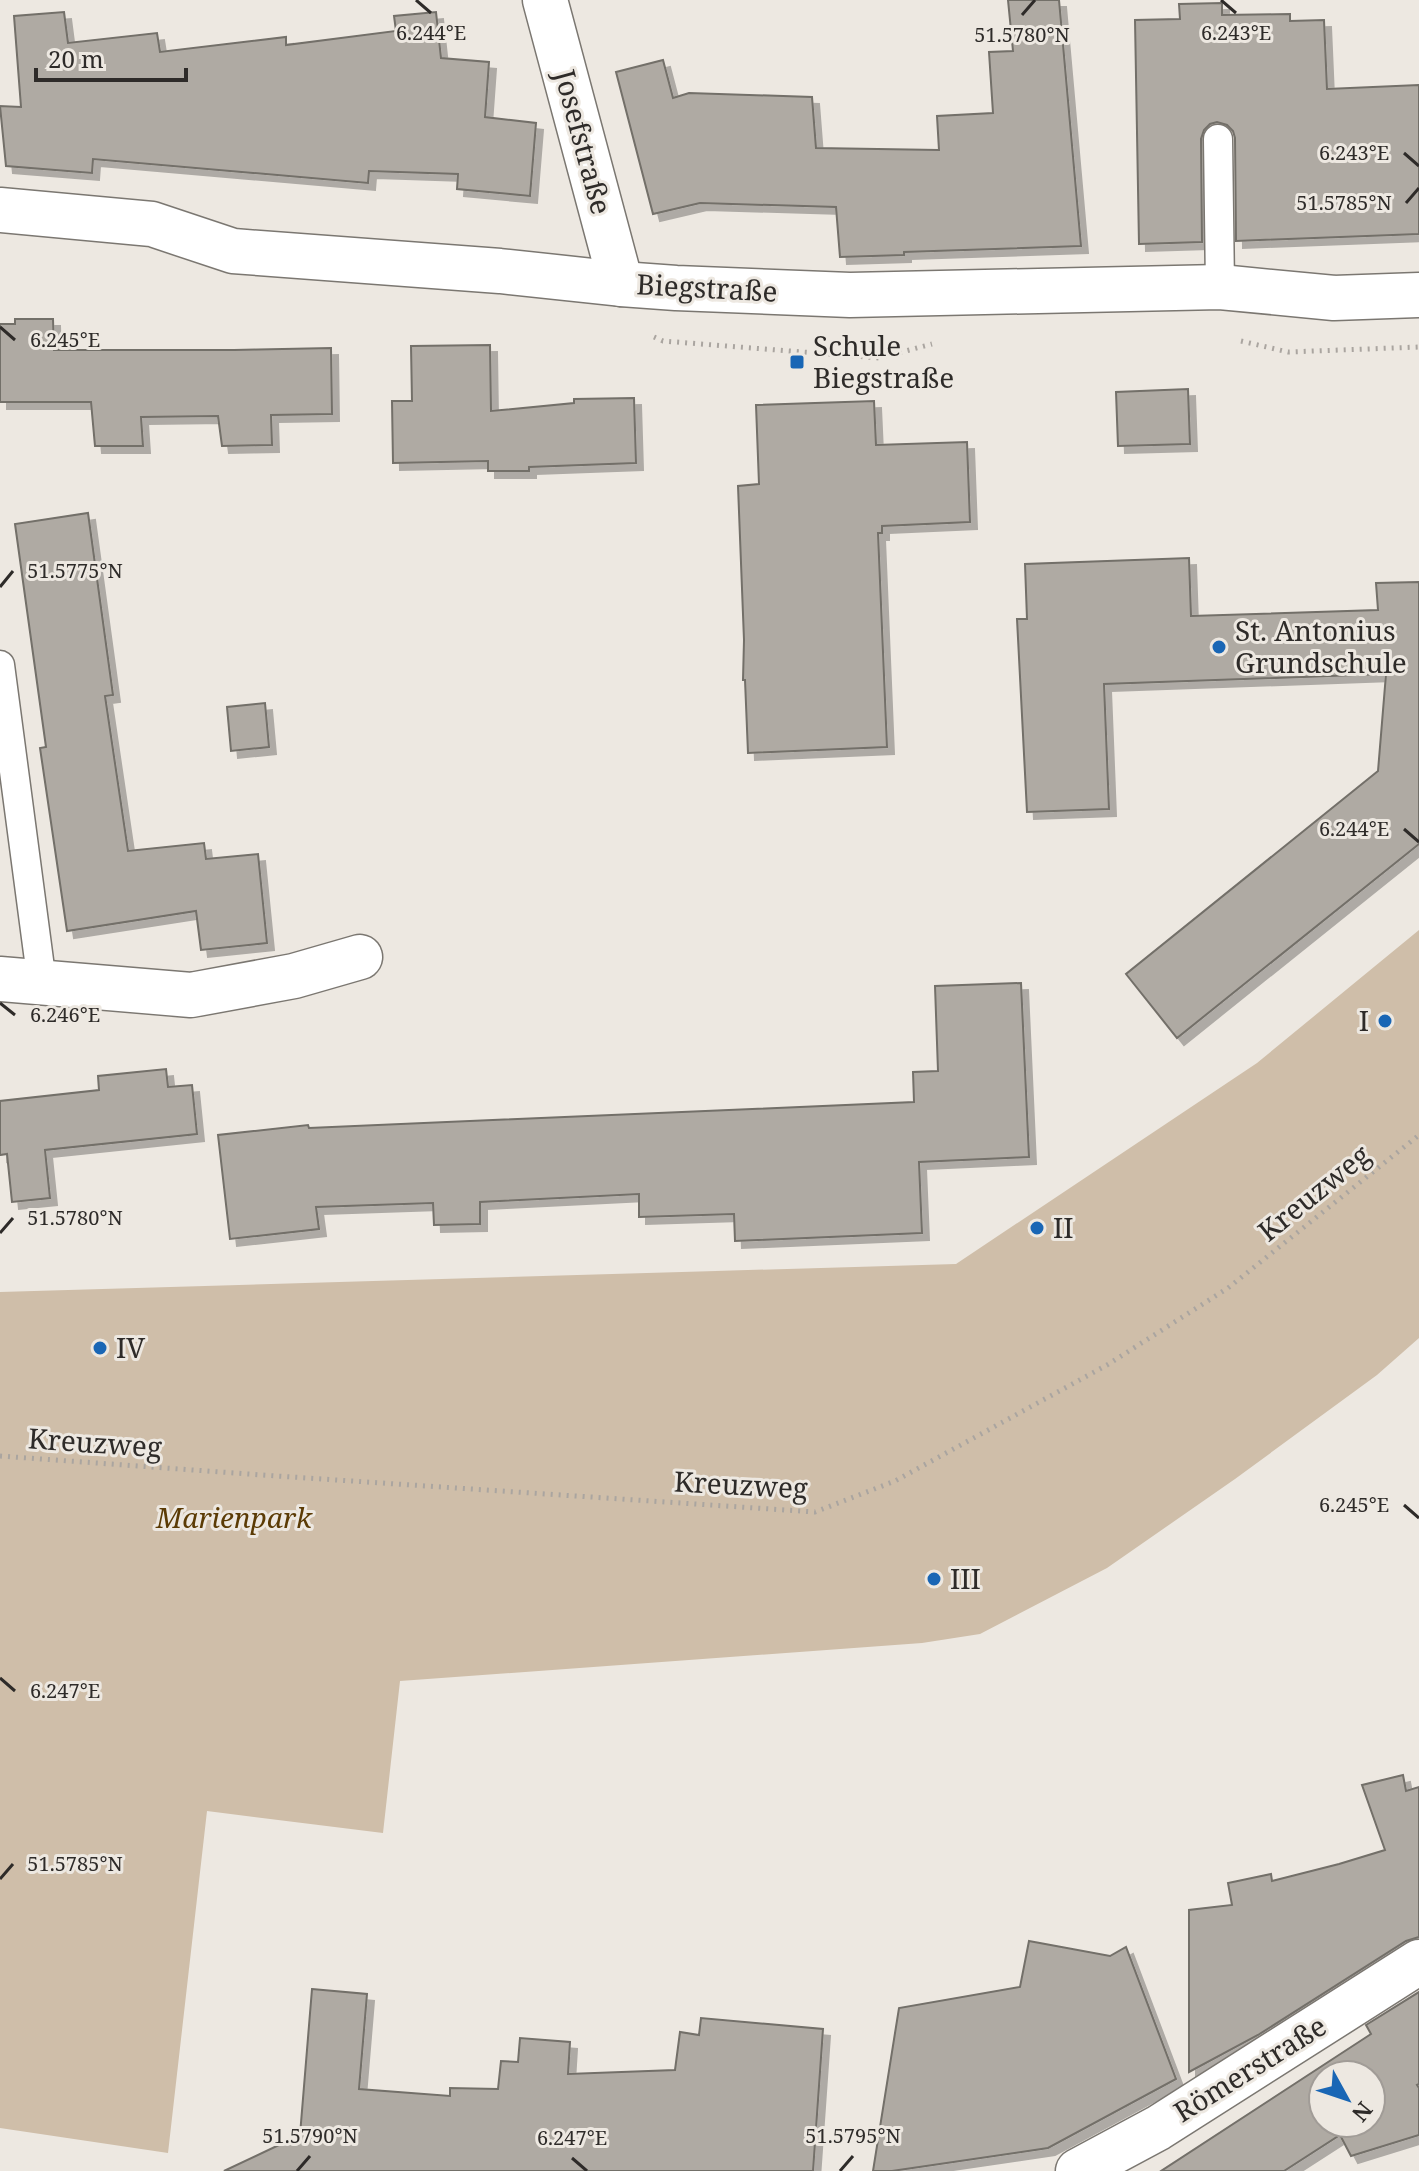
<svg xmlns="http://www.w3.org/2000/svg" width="1419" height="2171" font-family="'Noto Serif',serif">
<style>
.green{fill:#cfbea9}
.building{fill:#afaaa3;stroke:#736f69;stroke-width:2;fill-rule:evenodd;filter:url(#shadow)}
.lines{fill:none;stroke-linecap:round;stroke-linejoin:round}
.lane-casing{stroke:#7b7771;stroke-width:31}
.street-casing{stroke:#7b7771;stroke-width:47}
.path{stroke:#aaa5a0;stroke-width:5;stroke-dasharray:2 6;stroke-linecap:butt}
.lane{stroke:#fff;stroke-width:28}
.street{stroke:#fff;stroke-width:44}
.ticks{fill:none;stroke:#2e2b29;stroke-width:3}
.poi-dot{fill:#1966b5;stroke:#ede8e1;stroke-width:3}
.labels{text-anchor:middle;stroke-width:6;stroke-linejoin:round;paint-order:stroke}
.street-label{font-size:28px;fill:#2e2b29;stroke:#ede8e1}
.poi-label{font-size:28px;fill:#2e2b29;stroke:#ede8e1;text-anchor:start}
.park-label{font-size:28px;font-style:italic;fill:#5b3b05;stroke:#ede8e1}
.ticks-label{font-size:20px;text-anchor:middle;fill:#2e2b29;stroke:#ede8e1;stroke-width:6;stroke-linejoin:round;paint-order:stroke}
</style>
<defs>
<filter id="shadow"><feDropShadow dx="7" dy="7" stdDeviation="0" flood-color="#0004"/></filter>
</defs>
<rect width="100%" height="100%" fill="#ede8e1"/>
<path class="green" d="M1419,930V1338L1377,1375L1235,1479L1107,1568L980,1634L922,1643L400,1681L383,1833L207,1811L168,2153L0,2128V1292L956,1264L1257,1063Z"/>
<g class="building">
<path d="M1008,0H1059L1081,246L904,252V255L840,257L836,207L700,203L653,214L616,72L663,60L673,98L689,93L812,97L816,148L939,150L937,116L993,113L989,52L1013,51Z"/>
<path d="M1222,3V15L1290,14V21L1324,20L1327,89L1419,85V234L1236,241L1235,138L1233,131L1227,125L1217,122L1210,124L1204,130L1201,139L1202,242L1139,244L1135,20L1180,19L1179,4Z"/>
<path d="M64,12L68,43L157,33L160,52L286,37V45L396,31L394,16L436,12L441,58L489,62L485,117L536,123L530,196L457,189L458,174L369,171L368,183L93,159L92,173L6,166L0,106L21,107L14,16Z"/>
<path d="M15,319H53L54,350H234L331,348L332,414L271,415L272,445L222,446L218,416L141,417L143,446H95L91,402H0V324H15Z"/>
<path d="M490,345L491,411L574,403V399L634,398L636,463L529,467V471H488V461L393,463L392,401H412L411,346Z"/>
<path d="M1188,389L1190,444L1118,446L1116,392Z"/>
<path d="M874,401L876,445L967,442L970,522L882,526V533H878L887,747L748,753L745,680H743L744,640L738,486L759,484L756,405Z"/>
<path d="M88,513L113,695L105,696L128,851L204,843L206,859L258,854L267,943L201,950L196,911L67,931L40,748L46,747L15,524Z"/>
<path d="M1189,558L1191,616L1378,610L1376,583L1419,582V844L1177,1038L1126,974L1378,771L1386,674L1104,684L1109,809L1027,812L1017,619H1027L1025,564Z"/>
<path d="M265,703L269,747L231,751L227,707Z"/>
<path d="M1021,983L1029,1157L919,1162L922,1233L735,1241L734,1214L639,1217V1194L480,1202V1224L434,1225L433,1203L316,1207L319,1229L230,1239L218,1135L308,1125L309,1128L914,1102L913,1072L938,1071L935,986Z"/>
<path d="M166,1069L168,1087L192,1085L197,1134L45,1150L50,1198L12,1202L7,1154L0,1155V1101L99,1090L98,1076Z"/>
<path d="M1403,1775L1406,1791L1419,1787V1937L1406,1941L1258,2035L1189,2072V1910L1232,1905L1228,1883L1271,1874L1272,1881L1339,1864L1385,1850L1362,1785Z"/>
<path d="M1029,1941L1110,1956L1126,1947L1176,2079L1048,2148L892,2171H873L899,2008L1020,1987Z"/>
<path d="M312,1989L367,1994L359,2089L450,2096V2088L498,2089L501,2061L518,2062L520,2038L570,2042L568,2074L675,2070L680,2032L699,2035L701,2018L823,2029L813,2171H224L300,2135Z"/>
<path d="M1419,1992V2084L1417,2085L1419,2088V2135L1351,2156L1340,2135L1284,2171H1161L1371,2034L1366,2025ZM1323,2075H1371V2123H1323Z"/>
</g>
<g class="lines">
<defs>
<g id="lane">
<path d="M1218,139L1220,287"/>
<path d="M0,665L42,983"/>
</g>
<g id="street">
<path d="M545,0L621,284"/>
<path d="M0,210L152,224L233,251L500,271L621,284L676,288L850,295L1220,287L1334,298L1419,295"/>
<path d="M0,979L191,995L294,976L360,957"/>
<path d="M1078,2171L1158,2128L1419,1962"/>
</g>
</defs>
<use href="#lane" class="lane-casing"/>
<use href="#street" class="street-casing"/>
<g class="path">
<path d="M654,337L663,341L879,358L932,344"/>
<path d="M1241,341L1288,352L1419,347"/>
<path d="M0,1456L262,1475L815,1512L895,1481L1107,1365L1228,1288L1419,1135"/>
</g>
<use href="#lane" class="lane"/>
<use href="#street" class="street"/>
</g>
<path class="ticks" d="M416,0L431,13M1221,0L1236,13M1022,15L1035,0M1404,153L1419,166M1406,203L1419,188M0,327L15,340M0,587L13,571M1404,829L1419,842M0,1003L15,1015M0,1233L13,1218M1404,1505L1419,1518M0,1678L15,1691M0,1879L13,1864M572,2158L587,2171M297,2171L310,2156M840,2171L853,2156"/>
<g class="poi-dot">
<rect x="789" y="354" width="16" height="16" rx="4"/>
<circle cx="1219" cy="647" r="8"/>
<circle cx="1385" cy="1021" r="8"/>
<circle cx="1037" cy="1228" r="8"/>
<circle cx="100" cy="1348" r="8"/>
<circle cx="934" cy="1579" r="8"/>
</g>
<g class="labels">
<g class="street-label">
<text transform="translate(583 142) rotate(75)" y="10">Josefstraße</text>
<text transform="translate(707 288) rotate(3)" y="10">Biegstraße</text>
<text transform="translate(1314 1193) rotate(-39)" y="10">Kreuzweg</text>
<text transform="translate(95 1443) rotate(4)" y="10">Kreuzweg</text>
<text transform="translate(741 1485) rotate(3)" y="10">Kreuzweg</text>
<text transform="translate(1250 2069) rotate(-32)" y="10">Römerstraße</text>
</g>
<g class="poi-label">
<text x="813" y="356">Schule<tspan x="813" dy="32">Biegstraße</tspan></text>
<text x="1235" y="641">St. Antonius<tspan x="1235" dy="32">Grundschule</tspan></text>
<text x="1369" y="1031" text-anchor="end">I</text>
<text x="1053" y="1238">II</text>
<text x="116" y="1358">IV</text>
<text x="950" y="1589">III</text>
</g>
<g class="park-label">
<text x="234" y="1528">Marienpark</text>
</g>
</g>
<g class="ticks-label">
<text x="1236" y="40">6.243°E</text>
<text x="431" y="40">6.244°E</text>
<text x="1022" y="42">51.5780°N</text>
<text x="1354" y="160">6.243°E</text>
<text x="1344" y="210">51.5785°N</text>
<text x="65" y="347">6.245°E</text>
<text x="75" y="578">51.5775°N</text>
<text x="1354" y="836">6.244°E</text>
<text x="65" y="1022">6.246°E</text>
<text x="75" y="1225">51.5780°N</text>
<text x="1354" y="1512">6.245°E</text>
<text x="65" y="1698">6.247°E</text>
<text x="75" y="1871">51.5785°N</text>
<text x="310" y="2143">51.5790°N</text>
<text x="853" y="2143">51.5795°N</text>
<text x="572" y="2145">6.247°E</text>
</g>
<g transform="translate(1347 2099) rotate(130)"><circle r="38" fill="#ede8e1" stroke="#a19c97" stroke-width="2"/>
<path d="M0-6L14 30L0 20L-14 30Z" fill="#1966b5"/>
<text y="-12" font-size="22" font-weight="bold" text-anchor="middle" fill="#2e2b29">N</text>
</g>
<path d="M36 68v12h150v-12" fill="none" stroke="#2e2b29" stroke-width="4"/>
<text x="48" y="68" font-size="24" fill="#2e2b29" stroke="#ede8e1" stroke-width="6" paint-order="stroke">20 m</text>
</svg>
